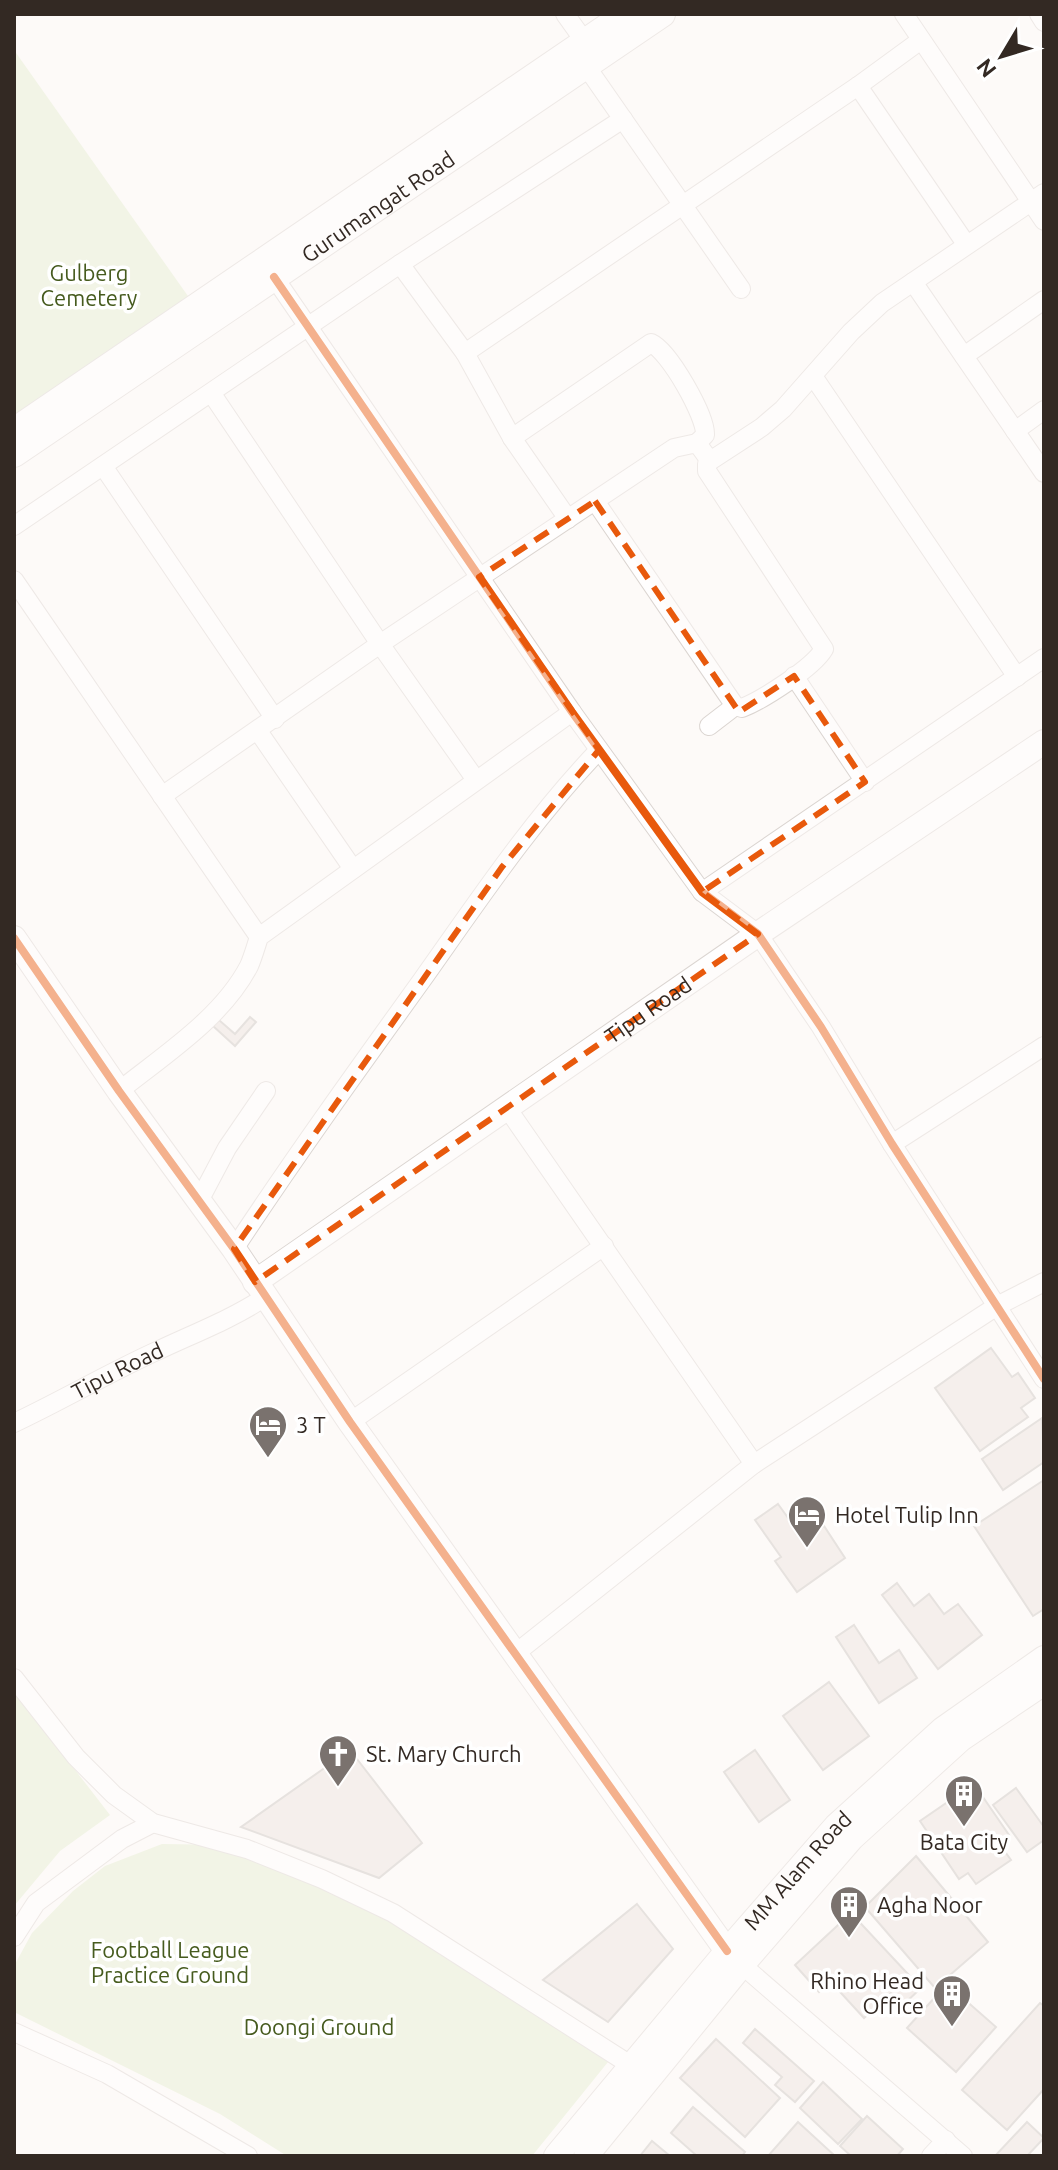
<svg xmlns="http://www.w3.org/2000/svg" width="1058" height="2170" font-family="Ubuntu,sans-serif">
<style>
.green{fill:#e4eed0}
.building{fill:#ebe3dd;stroke:#cbc5c0;stroke-width:2}
.lines{fill:none;stroke-linecap:round;stroke-linejoin:round}
.minor-casing{stroke:#dbd5d1;stroke-width:20}
.tertiary-casing{stroke:#dbd5d1;stroke-width:26}
.secondary-casing{stroke:#dbd5d1;stroke-width:28}
.minor{stroke:#fffefe;stroke-width:18}
.tertiary{stroke:#fffefe;stroke-width:24}
.secondary{stroke:#fffefe;stroke-width:26}
.cycleway-casing{stroke:#fff;stroke-width:13}
.cycleway{stroke:#e8590c;stroke-width:8}
.marked{fill:none;stroke:#e8590c;stroke-width:6;stroke-dasharray:16 10;stroke-linejoin:round}
.labels{text-anchor:middle;stroke-width:7;stroke-linejoin:round;paint-order:stroke}
.street-label{font-size:22px;fill:#332923;stroke:#fff}
.park-label{font-size:22px;fill:#465b1e;stroke:#fff}
.poi-label{font-size:22px;fill:#332923;stroke:#fff;text-anchor:start}
</style>
<rect width="100%" height="100%" fill="#fdfaf8"/>
<g class="green">
<path d="M14,50L195,306L14,424Z"/>
<path d="M14,1691L110,1815L60,1851L14,1906Z"/>
<path d="M162,1844L230,1845L359,1901L608,2062L532,2156H287L220,2114L14,2012V1966L32,1933L73,1891L105,1866Z"/>
</g>
<g class="building">
<path d="M250,1017L256,1022L235,1046L213,1026L219,1020L235,1034Z"/>
<path d="M991,1348L1012,1377L1018,1373L1035,1398L1021,1408L1028,1417L980,1451L935,1388Z"/>
<path d="M1042,1418L1044,1462L1003,1490L982,1459Z"/>
<path d="M1044,1480V1609L1033,1616L974,1526Z"/>
<path d="M778,1504L804,1540L824,1526L845,1558L797,1592L775,1561L781,1557L755,1520Z"/>
<path d="M897,1583L914,1606L929,1594L944,1614L958,1604L982,1635L938,1669L882,1595Z"/>
<path d="M854,1625L879,1663L899,1650L917,1678L879,1703L836,1637Z"/>
<path d="M829,1682L869,1736L823,1770L783,1716Z"/>
<path d="M350,1750L422,1843L379,1878L241,1827Z"/>
<path d="M755,1750L790,1800L759,1822L724,1772Z"/>
<path d="M974,1784L1009,1835L998,1842L1011,1860L976,1884L968,1873L959,1879L920,1821Z"/>
<path d="M1016,1788L1044,1827V1840L1027,1852L993,1805Z"/>
<path d="M916,1856L988,1942L935,1988L865,1907Z"/>
<path d="M637,1904L673,1949L608,2022L543,1980Z"/>
<path d="M851,1913L921,1988L903,2005L891,1993L864,2018L830,1981L819,1992L795,1965Z"/>
<path d="M947,1984L996,2027L956,2072L907,2028Z"/>
<path d="M1040,2003L1044,2006V2089L1007,2130L962,2090Z"/>
<path d="M755,2029L814,2081L795,2102L775,2085L782,2077L743,2043Z"/>
<path d="M716,2039L780,2098L745,2137L680,2078Z"/>
<path d="M823,2082L862,2119L838,2144L800,2108Z"/>
<path d="M693,2107L745,2152L742,2156H697L671,2133Z"/>
<path d="M867,2116L903,2149L897,2156H851L840,2146Z"/>
<path d="M798,2122L835,2156H768Z"/>
<path d="M1027,2122L1044,2138L1027,2156H995Z"/>
<path d="M652,2141L670,2156H640Z"/>
</g>
<g class="lines">
<defs>
<g id="minor">
<path d="M565,14L585,42"/>
<path d="M904,14L1044,221"/>
<path d="M1039,14L1044,22"/>
<path d="M586,66L741,289"/>
<path d="M858,86L966,244"/>
<path d="M400,264L465,353L858,86L921,40"/>
<path d="M274,277L572,712L702,892L758,934L821,1027L892,1144L1044,1379"/>
<path d="M913,282L1044,473"/>
<path d="M465,353L512,438L568,519"/>
<path d="M964,356L1044,300"/>
<path d="M813,376L1017,677"/>
<path d="M212,394L380,644L476,780"/>
<path d="M1015,431L1044,410"/>
<path d="M512,438L651,343C669,351 706,416 705,435L697,443"/>
<path d="M103,466L275,719"/>
<path d="M595,501L735,706L742,708C762,700 813,668 824,649L707,471V464L710,461"/>
<path d="M14,526L400,264L623,119"/>
<path d="M14,580L259,937"/>
<path d="M794,676L865,782"/>
<path d="M709,726L735,706"/>
<path d="M258,731L353,869"/>
<path d="M162,796L380,644L674,448L697,443L710,461L762,427L783,409L851,332L882,303L1044,193"/>
<path d="M702,892L1044,658"/>
<path d="M119,1091C164,1055 222,1018 249,966C253,957 256,946 259,937L572,712"/>
<path d="M507,1108L754,1464"/>
<path d="M892,1144L1044,1046"/>
<path d="M199,1201L227,1148L266,1091"/>
<path d="M234,1249C294,1158 358,1069 422,980C478,901 532,820 599,750"/>
<path d="M350,1422L604,1246"/>
<path id="s1" d="M14,1423C63,1400 110,1372 159,1350C195,1333 232,1319 265,1297"/>
<path d="M516,1653L754,1464L997,1306L1044,1282"/>
<path d="M14,1678L76,1757L114,1795L153,1823L247,1849L322,1879L393,1913L632,2066"/>
<path d="M14,1937L36,1903L122,1839L153,1823"/>
<path d="M742,1965L963,2156"/>
<path d="M14,2032L107,2074L248,2156"/>
<path d="M931,2156L946,2140"/>
</g>
<g id="tertiary">
<path d="M14,938L119,1091L234,1249L350,1422L727,1951"/>
<path id="s2" d="M255,1282L758,934L1044,742"/>
<path id="s3" d="M556,2156L727,1951L836,1826L943,1729L1044,1658"/>
<path d="M586,2156L742,1965L852,1838L961,1739L1044,1683"/>
</g>
<g id="secondary">
<path d="M14,431L626,14"/>
<path id="s4" d="M14,454L662,14"/>
</g>
</defs>
<use href="#minor" class="minor-casing"/>
<use href="#tertiary" class="tertiary-casing"/>
<use href="#secondary" class="secondary-casing"/>
<use href="#minor" class="minor"/>
<use href="#tertiary" class="tertiary"/>
<use href="#secondary" class="secondary"/>
<defs>
<g id="cycleway">
<path d="M274,277L572,712L702,892L758,934L821,1027L892,1144L1044,1379"/>
<path d="M14,938L119,1091L234,1249L350,1422L727,1951"/>
</g>
</defs>
<use href="#cycleway" class="cycleway-casing"/>
<use href="#cycleway" class="cycleway"/>
</g>
<path d="M0 0H1058V2170H0ZM595,501L739,712L794,676L865,782L702,892L758,934L255,1282L234,1249L502,867L599,750L479,577Z" fill="#fdfaf8" fill-opacity=".55" fill-rule="evenodd"/>
<path class="marked" d="M595,501L739,712L794,676L865,782L702,892L758,934L255,1282L234,1249L502,867L599,750L479,577Z"/>
<defs>
<symbol id="hotel-pin" viewBox="-11 -11 22 30"><path d="M0 17L-7.5 6A9.5 9.5 0 1 1 7.5 6Z" fill="#7a726e" stroke="#fff"/><path d="M-6-4.5h1.5V1H6V5H4.5V3h-9V5H-6ZM-4 0a1.8 1.8 0 1 1 3.6 0ZM.5 0V-2.5h3Q6-2.5 6 0Z" fill="#fff"/></symbol>
<symbol id="church-pin" viewBox="-11 -11 22 30"><path d="M0 17L-7.5 6A9.5 9.5 0 1 1 7.5 6Z" fill="#7a726e" stroke="#fff"/><path d="M-1.2-6h2.4v3.5h3.3v2.4h-3.3V6h-2.4V-.1h-3.3v-2.4h3.3Z" fill="#fff"/></symbol>
<symbol id="building-pin" viewBox="-11 -11 22 30"><path d="M0 17L-7.5 6A9.5 9.5 0 1 1 7.5 6Z" fill="#7a726e" stroke="#fff"/><path d="M-4-6H4V6H1V3H-1V6H-4ZM-2.5-4.3h1.7v1.8h-1.7ZM.8-4.3h1.7v1.8H.8ZM-2.5-1h1.7V.8h-1.7ZM.8-1h1.7V.8H.8Z" fill="#fff"/></symbol>
</defs>
<g fill-rule="evenodd">
<use href="#hotel-pin" x="246" y="1403" width="44" height="60"/>
<use href="#hotel-pin" x="785" y="1493" width="44" height="60"/>
<use href="#church-pin" x="316" y="1732" width="44" height="60"/>
<use href="#building-pin" x="942" y="1772" width="44" height="60"/>
<use href="#building-pin" x="827" y="1883" width="44" height="60"/>
<use href="#building-pin" x="930" y="1972" width="44" height="60"/>
</g>
<g class="labels">
<g class="street-label">
<text dy="8" stroke="none"><textPath href="#s4" startOffset="440">Gurumangat Road</textPath></text>
<text dy="8" stroke="none"><textPath href="#s2" startOffset="478">Tipu Road</textPath></text>
<text dy="8" stroke="none"><textPath href="#s1" startOffset="116">Tipu Road</textPath></text>
<text dy="8" stroke="none"><textPath href="#s3" startOffset="374">MM Alam Road</textPath></text>
</g>
<g class="park-label">
<text x="89" y="281">Gulberg<tspan x="89" dy="25">Cemetery</tspan></text>
<text x="170" y="1958">Football League<tspan x="170" dy="25">Practice Ground</tspan></text>
<text x="319" y="2035">Doongi Ground</text>
</g>
<g class="poi-label">
<text x="296" y="1433">3 T</text>
<text x="835" y="1523">Hotel Tulip Inn</text>
<text x="366" y="1762">St. Mary Church</text>
<text x="964" y="1850" text-anchor="middle">Bata City</text>
<text x="877" y="1913">Agha Noor</text>
<text x="924" y="1989" text-anchor="end">Rhino Head<tspan x="924" dy="25">Office</tspan></text>
</g>
</g>
<rect width="1058" height="2170" fill="none" stroke="#332923" stroke-width="32"/>
<g transform="translate(1002 56) rotate(232)" stroke="#ffffff" stroke-width="6" paint-order="stroke">
<path d="M0-6L14 30L0 20L-14 30Z" fill="#332923"/>
<text y="-12" font-size="22" font-weight="bold" text-anchor="middle" fill="#332923">N</text>
</g>
</svg>
